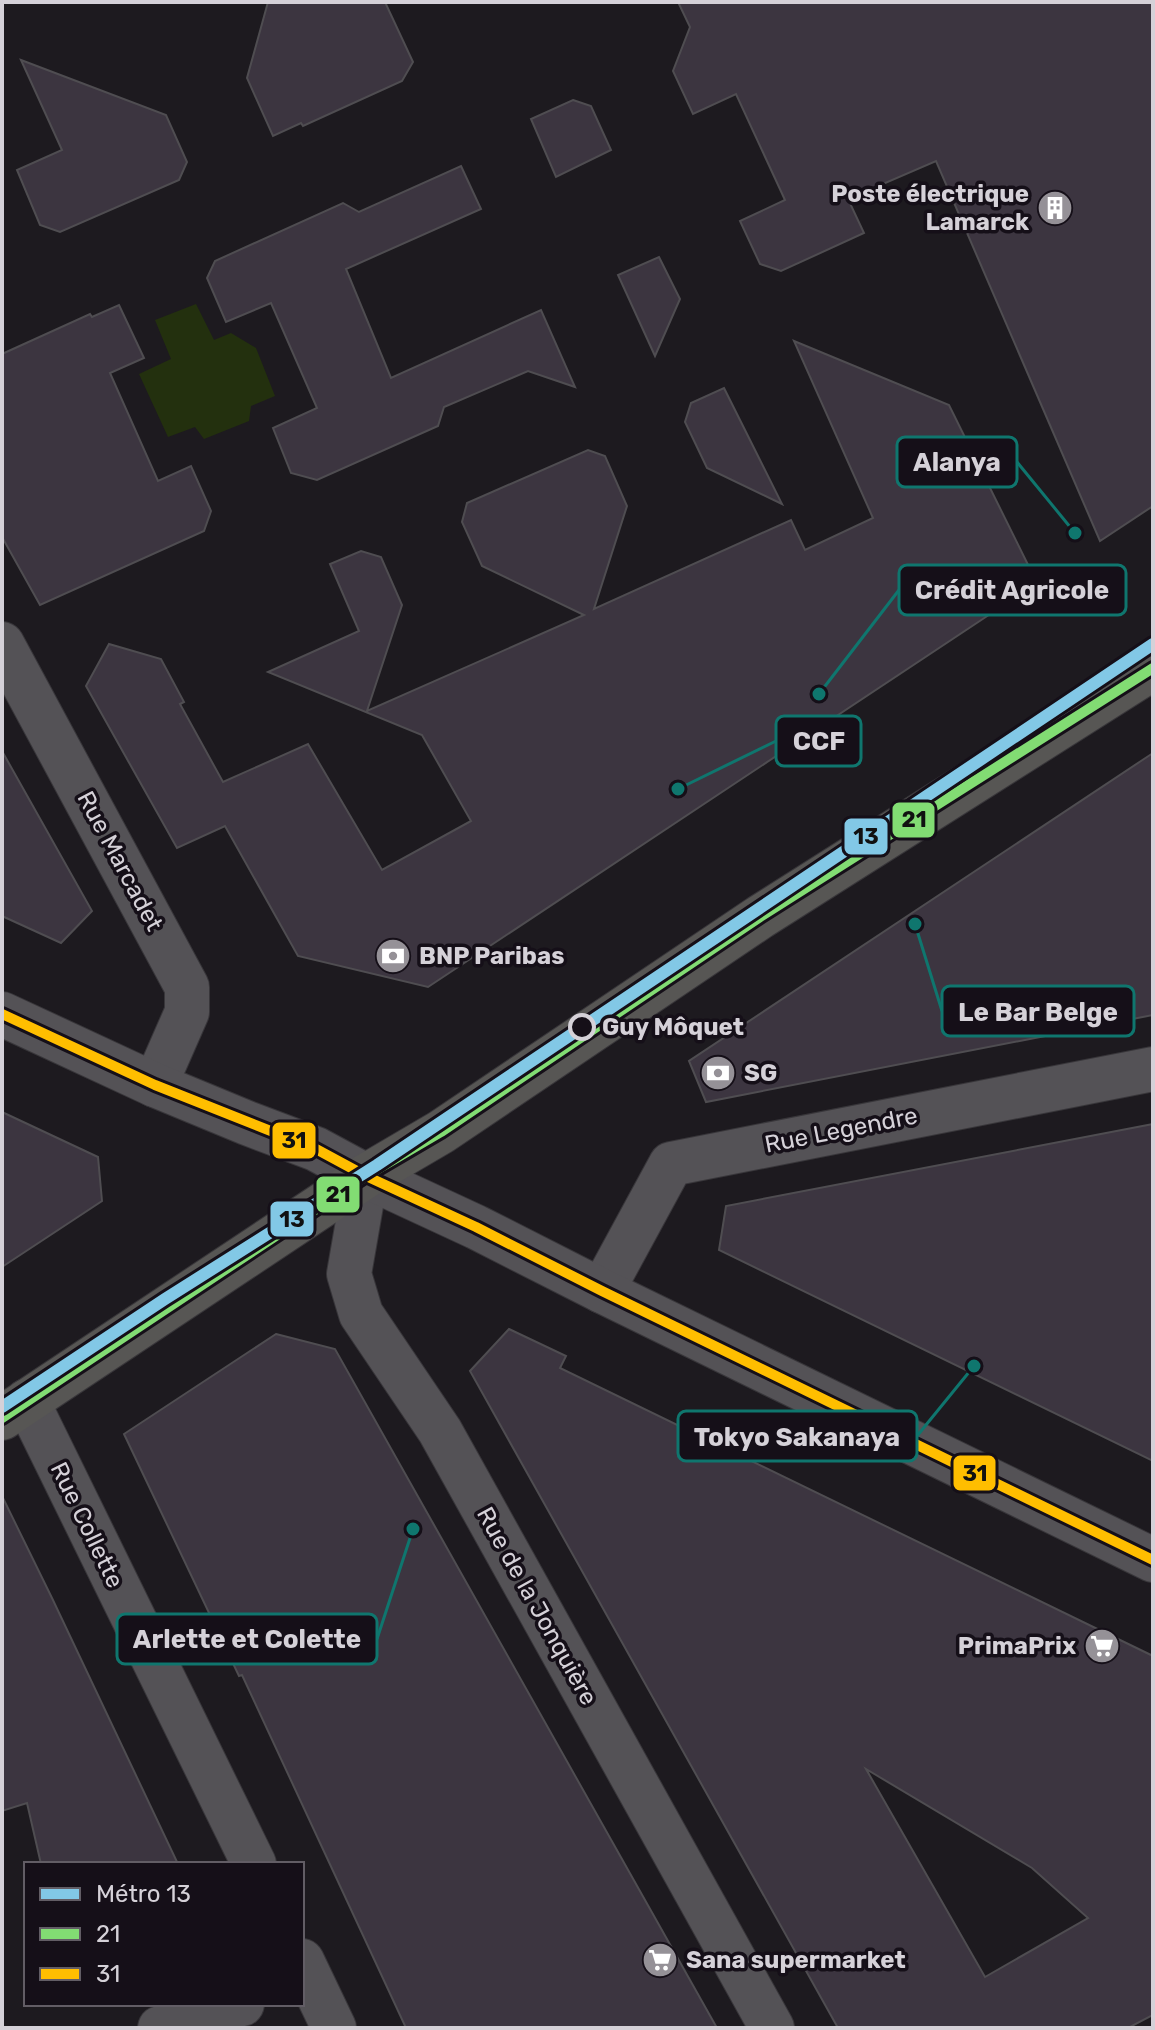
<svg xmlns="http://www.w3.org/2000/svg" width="1155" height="2030" font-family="Rubik,sans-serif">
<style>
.green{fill:#23300e}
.building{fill:#3c3540;stroke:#4f4d51;stroke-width:2;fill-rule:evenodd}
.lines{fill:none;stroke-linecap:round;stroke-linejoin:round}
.minor-casing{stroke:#38363a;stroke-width:46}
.secondary-casing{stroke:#38363a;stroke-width:46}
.primary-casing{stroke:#38363a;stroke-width:46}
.minor{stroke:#545256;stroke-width:44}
.secondary{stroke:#545256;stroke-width:44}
.primary{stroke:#575654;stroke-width:44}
.bus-1-casing{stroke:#150f18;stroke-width:16}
.bus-2-casing{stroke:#150f18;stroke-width:16}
.bus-1{stroke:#82dc73;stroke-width:10}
.bus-2{stroke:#ffbe00;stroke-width:10}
.metro-1-casing{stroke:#150f18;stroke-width:18}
.metro-1{stroke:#82c8e6;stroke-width:12}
.stop-dot{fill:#150f18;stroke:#d5d1d8;stroke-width:4}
.labels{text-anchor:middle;stroke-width:7;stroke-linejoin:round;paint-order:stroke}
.poi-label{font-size:24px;font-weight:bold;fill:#d5d1d8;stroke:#150f18;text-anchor:start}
.street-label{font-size:24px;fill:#d5d1d8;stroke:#150f18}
.stop-label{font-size:24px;font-weight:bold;fill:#d5d1d8;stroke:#150f18;text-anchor:start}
.leader{fill:none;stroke:#0f766e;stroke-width:3}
.callout-dot{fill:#0f766e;stroke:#150f18;stroke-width:3}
.callout{fill:#150f18;stroke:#0f766e;stroke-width:3}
.callout-label{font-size:26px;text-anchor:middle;font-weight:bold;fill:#d5d1d8}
.line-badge{stroke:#150f18;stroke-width:3}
.pale-badge-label{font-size:22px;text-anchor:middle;font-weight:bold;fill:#111}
</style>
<rect width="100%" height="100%" fill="#1d1a1f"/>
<path class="green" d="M196,304L214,340L231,333L256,348L275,396L251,406L249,421L204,439L195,427L168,437L139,374L171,359L155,320Z"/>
<g class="building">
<path d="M268,2H385L413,62L402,81L303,126L301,123L273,136L247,78Z"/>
<path d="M678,2H1153V506L1100,541L936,161L848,199L864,233L781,271L760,264L740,221L785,200L736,94L693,114L673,71L690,27Z"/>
<path d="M21,60L166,115L187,162L179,180L60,232L40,225L17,170L62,150Z"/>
<path d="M573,100L591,106L611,150L556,177L531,119Z"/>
<path d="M461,166L481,209L346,269L391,378L541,310L575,387L528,371L444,407L438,426L317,480L291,473L273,428L317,408L271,303L226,322L207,278L215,261L343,203L359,212Z"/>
<path d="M659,257L680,299L655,356L618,275Z"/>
<path d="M119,305L144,358L110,373L158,481L191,466L211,511L204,531L40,605L2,537V354L90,314L92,317Z"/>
<path d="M794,341L949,405L1037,583L428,987L298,956L225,826L177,848L86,686L109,644L161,659L184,702L180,704L223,782L308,744L382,870L471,821L422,735L268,672L359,631L330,564L361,551L381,557L402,605L367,711L584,615L482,566L462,522L467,503L588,450L605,456L627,506L594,609L791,520L805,550L873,518Z"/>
<path d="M724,388L782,504L707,468L685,422L691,403Z"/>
<path d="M2,751L92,911L61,943L2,916Z"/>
<path d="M1153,753V1015L706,1102L689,1061Z"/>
<path d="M2,1112L98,1157L102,1201L2,1267Z"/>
<path d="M1153,1124V1461L719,1250L726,1206Z"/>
<path d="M509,1329L566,1356L560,1368L1153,1656V2015L1128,2028H838L470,1371ZM866,1769L1032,1868L1088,1918L985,1977Z"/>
<path d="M276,1334L335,1349L717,2028H406L242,1675L239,1676L124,1434Z"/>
<path d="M2,1496L52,1598L178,1864H41L27,1803L2,1811Z"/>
</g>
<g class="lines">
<defs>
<g id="minor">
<path d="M2,644L187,987V1012L155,1085"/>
<path d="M366,1176L349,1274L361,1314L440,1431L772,2028"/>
<path d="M602,1291L671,1164L1153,1069"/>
<path d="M27,1401L254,1864"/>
<path d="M302,1961L334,2028"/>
<path d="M160,2028L242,2004"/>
</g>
<path id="secondary" d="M2,1014L155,1085L247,1123L316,1149L366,1176L476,1227L602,1291L1153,1560"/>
<path id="primary" d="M2,1418L366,1176L441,1132L760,917L1153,668"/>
</defs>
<use href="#minor" class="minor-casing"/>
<use href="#secondary" class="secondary-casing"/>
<use href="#primary" class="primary-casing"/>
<use href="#minor" class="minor"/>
<use href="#secondary" class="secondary"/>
<use href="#primary" class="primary"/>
<defs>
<path id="bus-1" d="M2,1418L366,1176L441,1132L760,917L1153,668"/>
<path id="bus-2" d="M2,1014L155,1085L316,1149L366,1176L476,1227L602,1291L1153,1560"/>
</defs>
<use href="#bus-1" class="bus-1-casing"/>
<use href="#bus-2" class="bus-2-casing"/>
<use href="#bus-1" class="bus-1"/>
<use href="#bus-2" class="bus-2"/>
<defs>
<path id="metro-1" d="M2,1407L165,1299L377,1165L1153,644"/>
</defs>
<use href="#metro-1" class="metro-1-casing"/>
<use href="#metro-1" class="metro-1"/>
</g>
<defs>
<symbol id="building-disc" viewBox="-11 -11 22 22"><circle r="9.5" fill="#959197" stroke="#150f18"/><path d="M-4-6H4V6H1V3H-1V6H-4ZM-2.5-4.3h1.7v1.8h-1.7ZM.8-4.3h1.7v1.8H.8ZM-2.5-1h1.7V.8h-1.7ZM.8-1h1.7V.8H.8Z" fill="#fff"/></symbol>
<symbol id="bank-disc" viewBox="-11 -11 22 22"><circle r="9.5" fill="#959197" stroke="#150f18"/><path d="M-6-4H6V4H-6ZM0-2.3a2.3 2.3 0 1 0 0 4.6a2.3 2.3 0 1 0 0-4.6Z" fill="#fff"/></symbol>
<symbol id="supermarket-disc" viewBox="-11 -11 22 22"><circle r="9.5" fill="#959197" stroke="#150f18"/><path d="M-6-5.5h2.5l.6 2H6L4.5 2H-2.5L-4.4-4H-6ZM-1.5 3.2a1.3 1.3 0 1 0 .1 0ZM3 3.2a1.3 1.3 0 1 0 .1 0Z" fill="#fff"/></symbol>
</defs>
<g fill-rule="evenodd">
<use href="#building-disc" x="1035" y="188" width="40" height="40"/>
<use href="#bank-disc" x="373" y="936" width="40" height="40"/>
<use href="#bank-disc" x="698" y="1053" width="40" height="40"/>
<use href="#supermarket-disc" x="1082" y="1626" width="40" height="40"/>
<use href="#supermarket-disc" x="640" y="1940" width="40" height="40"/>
</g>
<circle class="stop-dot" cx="582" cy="1027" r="12"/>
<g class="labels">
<g class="poi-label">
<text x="1029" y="202" text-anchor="end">Poste électrique<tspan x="1029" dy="28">Lamarck</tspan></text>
<text x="419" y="964">BNP Paribas</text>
<text x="744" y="1081">SG</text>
<text x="1076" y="1654" text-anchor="end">PrimaPrix</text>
<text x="686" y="1968">Sana supermarket</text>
</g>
<g class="street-label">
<text transform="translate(120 861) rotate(62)" y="8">Rue Marcadet</text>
<text transform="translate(841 1130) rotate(-11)" y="8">Rue Legendre</text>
<text transform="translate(87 1525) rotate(64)" y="8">Rue Collette</text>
<text transform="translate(537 1606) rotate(61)" y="8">Rue de la Jonquière</text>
</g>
<g class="stop-label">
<text x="602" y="1035">Guy Môquet</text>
</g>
</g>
<path class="leader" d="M1075 533L1017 462M819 694L899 590M678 789L776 741M915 924L942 1011M974 1366L917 1436M413 1529L377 1639"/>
<g class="callout-dot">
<circle cx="1075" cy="533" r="8"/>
<circle cx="819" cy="694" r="8"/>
<circle cx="678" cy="789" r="8"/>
<circle cx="915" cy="924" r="8"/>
<circle cx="974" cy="1366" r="8"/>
<circle cx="413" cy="1529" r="8"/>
</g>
<g class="callout">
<rect x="897" y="437" width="120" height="50" rx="8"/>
<rect x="899" y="565" width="227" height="50" rx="8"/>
<rect x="776" y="716" width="85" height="50" rx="8"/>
<rect x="942" y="986" width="192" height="50" rx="8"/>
<rect x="678" y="1411" width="239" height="50" rx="8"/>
<rect x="117" y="1614" width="260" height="50" rx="8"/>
</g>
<g class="callout-label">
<text x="957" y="471">Alanya</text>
<text x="1012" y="599">Crédit Agricole</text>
<text x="819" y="750">CCF</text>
<text x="1038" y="1021">Le Bar Belge</text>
<text x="797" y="1446">Tokyo Sakanaya</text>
<text x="247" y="1648">Arlette et Colette</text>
</g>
<g class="line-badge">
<rect x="891" y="801" width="45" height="38" rx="8" fill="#82dc73"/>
<rect x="843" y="817" width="46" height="39" rx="8" fill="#82c8e6"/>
<rect x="271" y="1121" width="46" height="39" rx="8" fill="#ffbe00"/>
<rect x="315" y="1175" width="46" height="39" rx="8" fill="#82dc73"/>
<rect x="269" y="1200" width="46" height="38" rx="8" fill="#82c8e6"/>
<rect x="952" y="1454" width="45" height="38" rx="8" fill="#ffbe00"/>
</g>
<g class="pale-badge-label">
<text x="914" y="827">21</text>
<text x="866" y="844">13</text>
<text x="294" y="1148">31</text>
<text x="338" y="1202">21</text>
<text x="292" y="1227">13</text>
<text x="975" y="1481">31</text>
</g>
<rect width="1155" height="2030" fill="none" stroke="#d5d1d8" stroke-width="8"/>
<rect x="24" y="1862" width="280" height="144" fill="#150f18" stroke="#625d65" stroke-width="2"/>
<rect x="40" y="1888" width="40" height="12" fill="#82c8e6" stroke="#625d65" stroke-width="2"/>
<text x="96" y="1902" font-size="24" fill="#d5d1d8">Métro 13</text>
<rect x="40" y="1928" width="40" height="12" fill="#82dc73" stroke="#625d65" stroke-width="2"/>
<text x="96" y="1942" font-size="24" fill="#d5d1d8">21</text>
<rect x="40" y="1968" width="40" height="12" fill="#ffbe00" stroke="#625d65" stroke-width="2"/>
<text x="96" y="1982" font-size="24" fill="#d5d1d8">31</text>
</svg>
